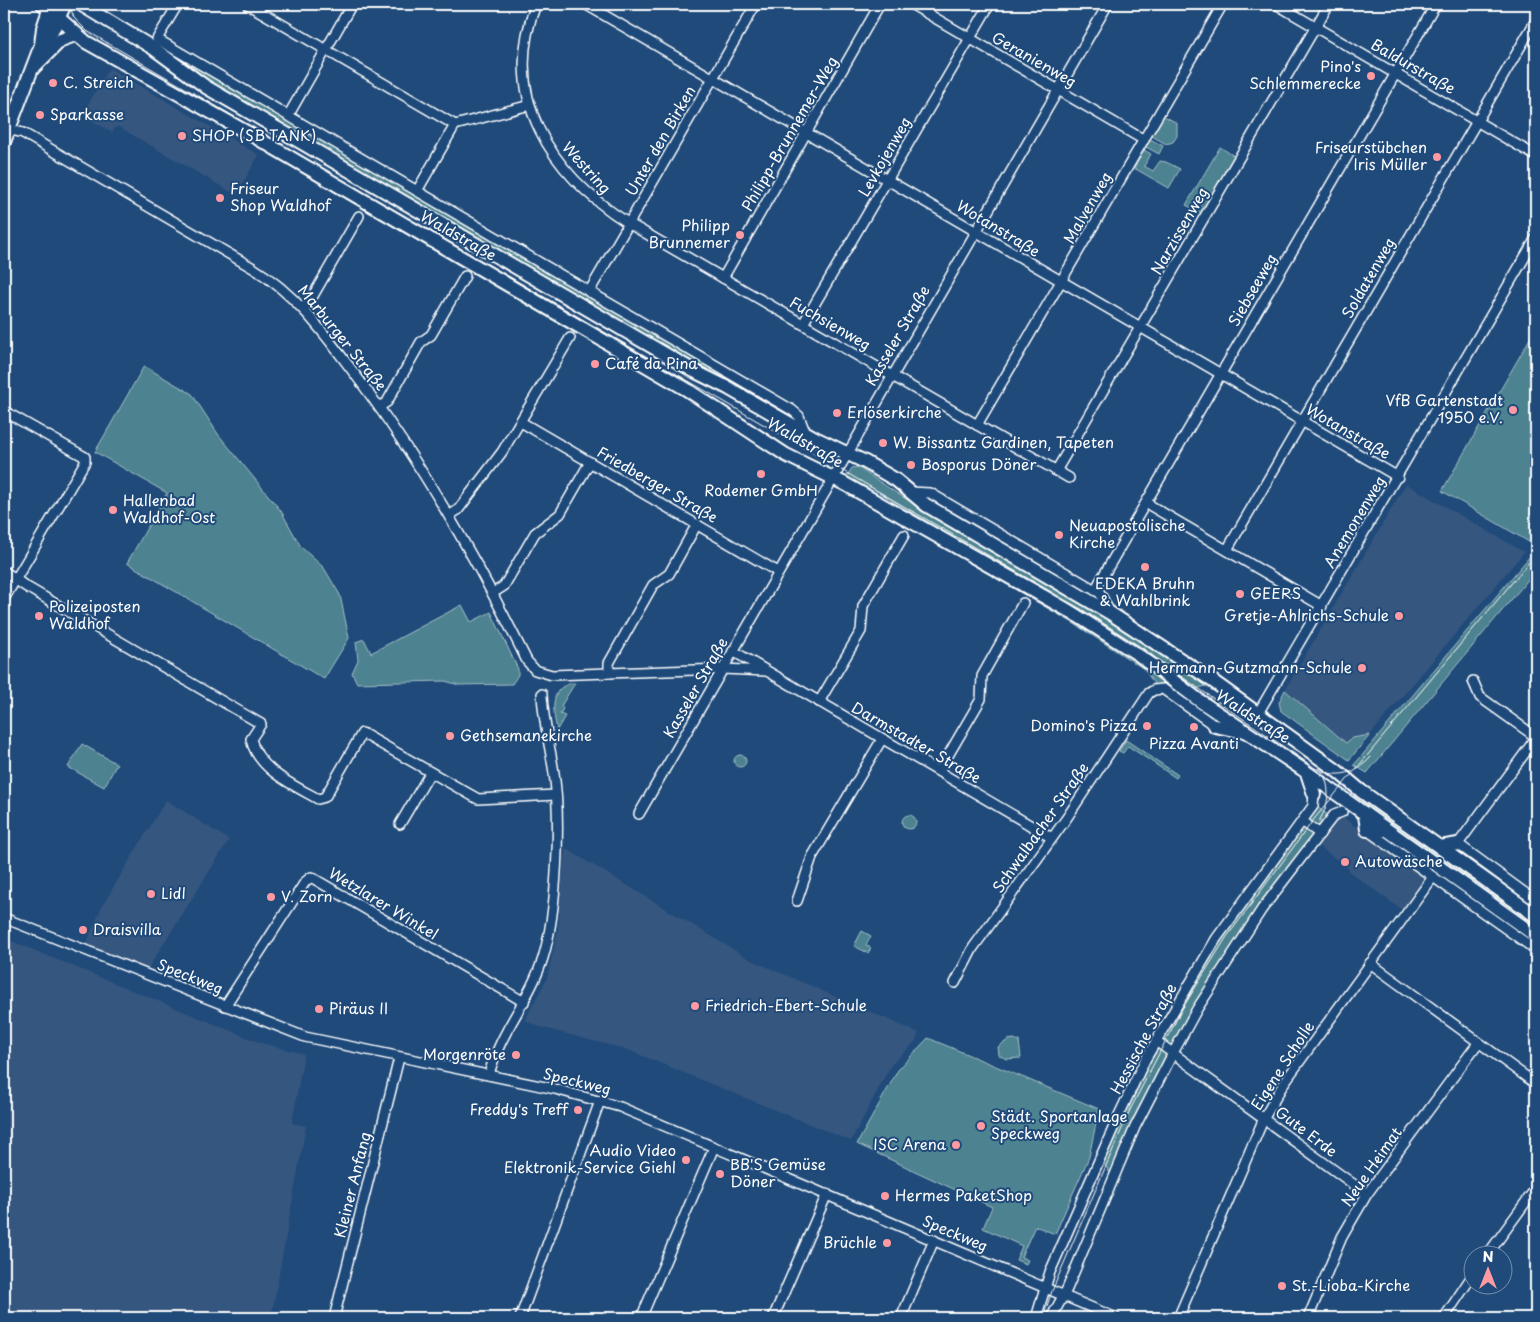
<svg xmlns="http://www.w3.org/2000/svg" width="1540" height="1322" font-family="'Playpen Sans',sans-serif">
<style>
.built{fill:#36577f}
.green{fill:#4e8290;stroke:#a6c0c8}
.lines{fill:none;stroke-linecap:round;stroke-linejoin:round}
.street-casing{stroke:#fff;stroke-width:12}
.secondary-casing{stroke:#fff;stroke-width:16}
.street{stroke:#1f4a7a;stroke-width:9}
.secondary{stroke:#1f4a7a;stroke-width:12}
.tram{stroke:#fff;stroke-width:1}
.poi-dot{fill:#ff9aa2;stroke:#1f4a7a;stroke-width:2}
.labels{text-anchor:middle;stroke-width:4;stroke-linejoin:round;paint-order:stroke}
.street-label{font-size:15px;fill:#fff;stroke:#1f4a7a}
.poi-label{font-size:15px;fill:#fff;stroke:#1f4a7a;text-anchor:start}
</style>
<rect width="100%" height="100%" fill="#1f4a7a"/>
<filter id="ink" filterUnits="userSpaceOnUse"><feTurbulence type="fractalNoise" baseFrequency=".02" numOctaves="2"/><feDisplacementMap in="SourceGraphic" scale="10" xChannelSelector="R" yChannelSelector="G"/><feConvolveMatrix kernelMatrix="1 2 1 2 8 2 1 2 1" color-interpolation-filters="sRGB"/></filter>
<g filter="url(#ink)">
<g class="built">
<path d="M109,68L259,155L236,195L117,126L112,132L89,119L93,112L86,108Z"/>
<path d="M1406,484L1524,552L1370,735L1352,738L1347,743L1285,690Z"/>
<path d="M166,800L229,840L147,970L86,945L102,906Z"/>
<path d="M1340,815L1426,878L1402,910L1348,871L1349,869L1317,845Z"/>
<path d="M565,848L749,959L919,1033L915,1042L891,1065L851,1141L628,1050L540,1027L525,1020L547,978L558,930Z"/>
<path d="M4,938L261,1043L304,1054L292,1123L306,1126L271,1318H4Z"/>
</g>
<g class="green">
<path d="M157,43L787,411L799,422L698,367L207,81Z"/>
<path d="M1164,116L1177,123V136L1173,142L1166,144L1152,136Z"/>
<path d="M1150,139L1163,146L1159,154L1146,147Z"/>
<path d="M1220,147L1234,156L1201,213L1186,205Z"/>
<path d="M1144,150L1151,154L1144,166L1153,171L1160,161L1166,162L1180,169L1169,188L1134,168Z"/>
<path d="M271,155L282,159L580,332L578,335Z"/>
<path d="M1536,328V535L1529,542L1442,491Z"/>
<path d="M144,366L192,394L218,434L281,511L301,547L324,568L340,595L349,638L324,679L127,563L167,493L95,452Z"/>
<path d="M857,467L901,496L1113,621L1203,680L1201,682L1206,686L1192,690L1101,625L967,545L965,547L939,533L941,530L870,487L869,489L848,479L846,477L852,468Z"/>
<path d="M949,548L984,565L1141,662L1193,703L1192,705L1164,686L1155,685L1144,669L1073,623L947,550Z"/>
<path d="M1536,549V570L1367,773L1354,765Z"/>
<path d="M462,605L471,622L491,612L518,669V675L512,684L459,685L445,681L357,683L352,673L358,660L356,642L364,639L371,653Z"/>
<path d="M575,683L561,706L563,709L560,714L565,716L557,730C553,712 548,685 575,683Z"/>
<path d="M1285,690L1346,743L1352,738L1370,735L1349,760L1281,711L1279,702Z"/>
<path d="M1126,740L1178,775L1176,778L1128,746L1123,753L1119,751Z"/>
<path d="M82,744L117,764L104,787L68,767Z"/>
<circle cx="740" cy="761" r="6"/>
<path d="M1356,793L1536,922V930L1352,799Z"/>
<path d="M1317,807L1328,815L1255,911L1217,969L1190,1013L1111,1175L1103,1162L1154,1054L1207,962L1229,928Z"/>
<circle cx="909" cy="822" r="7"/>
<path d="M1387,838L1536,943V946L1387,840Z"/>
<path d="M1452,847L1536,905V909L1451,848Z"/>
<path d="M862,931L871,936L866,945L871,948L868,953L854,946Z"/>
<path d="M928,1038L1099,1109L1089,1157L1055,1234L1035,1226L1021,1257L1028,1260L1026,1264L1016,1260L1022,1246L983,1228L992,1207L857,1144L898,1070Z"/>
<path d="M1014,1039L1019,1041L1021,1058L1006,1059L999,1055L998,1047L1008,1040Z"/>
</g>
<g class="lines">
<defs>
<g id="street">
<path d="M178,4L157,39L792,410L799,416L805,432"/>
<path d="M247,4L455,125"/>
<path d="M536,4C500,97 551,174 628,223L1069,478"/>
<path d="M585,4L1398,477"/>
<path d="M911,4L1144,140"/>
<path d="M1276,4L1536,156"/>
<path d="M288,116L352,4"/>
<path d="M8,129L23,133L253,268C296,294 324,333 354,373C422,463 477,560 527,661L535,670L552,675L723,669L766,671"/>
<path d="M417,191L455,125L530,105"/>
<path d="M723,278L880,4"/>
<path d="M589,292L756,4"/>
<path d="M303,308L310,301L359,216"/>
<path d="M803,324L990,4"/>
<path d="M379,407L387,402L421,342L431,335L465,276"/>
<path d="M4,411L85,457V462L4,599"/>
<path d="M521,422L778,572"/>
<path d="M977,425L1223,4"/>
<path d="M1056,471L1329,4"/>
<path d="M910,492L930,493L1100,593L1110,613"/>
<path d="M1146,503L1322,606"/>
<path d="M450,515L458,510L502,452L570,338"/>
<path d="M1227,550L1536,20"/>
<path d="M4,571L25,586L261,724L251,739C257,769 293,785 318,799L325,797L362,733L478,799L556,795"/>
<path d="M1095,590L1436,4"/>
<path d="M493,593L504,586L535,533L560,514L590,462"/>
<path d="M733,651L1052,838"/>
<path d="M609,673V663L653,585L669,574L697,524"/>
<path d="M1473,681L1480,697L1536,737"/>
<path d="M819,702L861,631L863,606L904,535"/>
<path d="M1257,715L1536,238"/>
<path d="M1536,738L1458,844L1536,901"/>
<path d="M939,771L981,699L982,676L1023,603"/>
<path d="M639,814L1108,4"/>
<path d="M1302,821L1320,834"/>
<path d="M400,824L430,773"/>
<path d="M1367,830L1536,950"/>
<path d="M797,901L812,857L882,739"/>
<path d="M4,918L305,1037L555,1089L620,1107L1116,1318"/>
<path d="M1370,963L1536,1084"/>
<path d="M955,983L973,948L1066,819L1149,693L1154,690L1163,689L1215,726"/>
<path d="M225,1006L305,882L311,877L524,1002"/>
<path d="M1156,1041L1367,1194"/>
<path d="M489,1075C499,1033 530,1000 543,958C557,913 561,820 554,773C550,746 543,720 542,694"/>
<path d="M1488,1254L1536,1188"/>
<path d="M334,1318L399,1058"/>
<path d="M520,1318L600,1101"/>
<path d="M641,1318L714,1147"/>
<path d="M773,1318L827,1194"/>
<path d="M901,1318L934,1240"/>
<path d="M1036,1318L1050,1272L1119,1115L1145,1060L1216,939L1313,806L1314,794"/>
<path d="M1051,1318L1067,1289L1135,1127L1173,1053L1197,1009L1262,909L1334,815L1342,812"/>
<path d="M1178,1318L1264,1118L1284,1083L1433,877"/>
<path d="M1308,1318L1342,1237L1367,1194L1478,1043"/>
<path d="M1444,1318L1472,1276"/>
</g>
<g id="secondary">
<path d="M43,4L86,42L257,138L686,389L786,455L845,484L1078,616L1139,655L1200,701L1302,769L1536,936"/>
<path d="M80,4L153,48L206,87L694,371L728,388L815,438L865,462L896,480L926,505L1110,613L1207,677L1336,770L1361,791L1536,916"/>
<path d="M41,45L51,34L65,4"/>
<path d="M33,68L61,40L75,35"/>
<path d="M4,142L41,45L43,28L51,4"/>
<path d="M1215,726L1239,731"/>
<path d="M1307,773L1314,794"/>
<path d="M1365,815L1367,830H1386"/>
<path d="M1440,847L1458,844"/>
</g>
</defs>
<use href="#street" class="street-casing"/>
<use href="#secondary" class="secondary-casing"/>
<use href="#street" class="street"/>
<use href="#secondary" class="secondary"/>
<g class="tram">
<path d="M69,4L74,18L87,31L1053,593L1163,664L1315,768C1336,779 1355,775 1371,757"/>
<path d="M1319,768C1332,784 1330,804 1319,821"/>
<path d="M1043,1318L1052,1291L1130,1110L1182,1009L1226,938L1315,818L1536,554"/>
</g>
</g>
</g>
<g class="poi-dot">
<circle cx="1371" cy="76" r="5"/>
<circle cx="53" cy="83" r="5"/>
<circle cx="40" cy="115" r="5"/>
<circle cx="182" cy="136" r="5"/>
<circle cx="1437" cy="157" r="5"/>
<circle cx="220" cy="198" r="5"/>
<circle cx="740" cy="235" r="5"/>
<circle cx="595" cy="364" r="5"/>
<circle cx="1513" cy="410" r="5"/>
<circle cx="837" cy="413" r="5"/>
<circle cx="883" cy="443" r="5"/>
<circle cx="911" cy="465" r="5"/>
<circle cx="761" cy="474" r="5"/>
<circle cx="113" cy="510" r="5"/>
<circle cx="1059" cy="535" r="5"/>
<circle cx="1145" cy="567" r="5"/>
<circle cx="1240" cy="594" r="5"/>
<circle cx="39" cy="616" r="5"/>
<circle cx="1399" cy="616" r="5"/>
<circle cx="1362" cy="668" r="5"/>
<circle cx="1147" cy="726" r="5"/>
<circle cx="1194" cy="727" r="5"/>
<circle cx="450" cy="736" r="5"/>
<circle cx="1345" cy="862" r="5"/>
<circle cx="151" cy="894" r="5"/>
<circle cx="271" cy="897" r="5"/>
<circle cx="83" cy="930" r="5"/>
<circle cx="695" cy="1006" r="5"/>
<circle cx="319" cy="1009" r="5"/>
<circle cx="516" cy="1055" r="5"/>
<circle cx="578" cy="1110" r="5"/>
<circle cx="981" cy="1126" r="5"/>
<circle cx="956" cy="1145" r="5"/>
<circle cx="686" cy="1160" r="5"/>
<circle cx="720" cy="1174" r="5"/>
<circle cx="885" cy="1196" r="5"/>
<circle cx="887" cy="1243" r="5"/>
<circle cx="1282" cy="1286" r="5"/>
</g>
<g class="labels">
<g class="street-label">
<text transform="translate(1034 60) rotate(30)" y="5">Geranienweg</text>
<text transform="translate(1413 67) rotate(30)" y="5">Baldurstraße</text>
<text transform="translate(790 134) rotate(-60)" y="5">Philipp-Brunnemer-Weg</text>
<text transform="translate(661 141) rotate(-60)" y="5">Unter den Birken</text>
<text transform="translate(885 157) rotate(-60)" y="5">Levkojenweg</text>
<text transform="translate(586 168) rotate(48)" y="5">Westring</text>
<text transform="translate(1088 208) rotate(-60)" y="5">Malvenweg</text>
<text transform="translate(998 229) rotate(31)" y="5">Wotanstraße</text>
<text transform="translate(1180 231) rotate(-60)" y="5">Narzissenweg</text>
<text transform="translate(458 236) rotate(30)" y="5">Waldstraße</text>
<text transform="translate(1369 278) rotate(-60)" y="5">Soldatenweg</text>
<text transform="translate(1253 290) rotate(-60)" y="5">Siebseeweg</text>
<text transform="translate(830 324) rotate(30)" y="5">Fuchsienweg</text>
<text transform="translate(898 336) rotate(-60)" y="5">Kasseler Straße</text>
<text transform="translate(342 338) rotate(51)" y="5">Marburger Straße</text>
<text transform="translate(1348 432) rotate(30)" y="5">Wotanstraße</text>
<text transform="translate(805 443) rotate(30)" y="5">Waldstraße</text>
<text transform="translate(657 485) rotate(30)" y="5">Friedberger Straße</text>
<text transform="translate(1355 522) rotate(-59)" y="5">Anemonenweg</text>
<text transform="translate(696 688) rotate(-60)" y="5">Kasseler Straße</text>
<text transform="translate(1253 717) rotate(33)" y="5">Waldstraße</text>
<text transform="translate(916 743) rotate(30)" y="5">Darmstadter Straße</text>
<text transform="translate(1041 828) rotate(-55)" y="5">Schwalbacher Straße</text>
<text transform="translate(383 904) rotate(31)" y="5">Wetzlarer Winkel</text>
<text transform="translate(190 977) rotate(22)" y="5">Speckweg</text>
<text transform="translate(1144 1039) rotate(-62)" y="5">Hessische Straße</text>
<text transform="translate(1283 1066) rotate(-57)" y="5">Eigene Scholle</text>
<text transform="translate(577 1082) rotate(14)" y="5">Speckweg</text>
<text transform="translate(1306 1132) rotate(37)" y="5">Gute Erde</text>
<text transform="translate(1372 1167) rotate(-55)" y="5">Neue Heimat</text>
<text transform="translate(353 1185) rotate(-76)" y="5">Kleiner Anfang</text>
<text transform="translate(955 1234) rotate(23)" y="5">Speckweg</text>
</g>
<g class="poi-label">
<text x="1361" y="72" text-anchor="end">Pino's<tspan x="1361" dy="17">Schlemmerecke</tspan></text>
<text x="63" y="88">C. Streich</text>
<text x="50" y="120">Sparkasse</text>
<text x="192" y="141">SHOP (SB TANK)</text>
<text x="1427" y="153" text-anchor="end">Friseurstübchen<tspan x="1427" dy="17">Iris Müller</tspan></text>
<text x="230" y="194">Friseur<tspan x="230" dy="17">Shop Waldhof</tspan></text>
<text x="730" y="231" text-anchor="end">Philipp<tspan x="730" dy="17">Brunnemer</tspan></text>
<text x="605" y="369">Café da Pina</text>
<text x="1503" y="406" text-anchor="end">VfB Gartenstadt<tspan x="1503" dy="17">1950 e.V.</tspan></text>
<text x="847" y="418">Erlöserkirche</text>
<text x="893" y="448">W. Bissantz Gardinen, Tapeten</text>
<text x="921" y="470">Bosporus Döner</text>
<text x="761" y="496" text-anchor="middle">Rodemer GmbH</text>
<text x="123" y="506">Hallenbad<tspan x="123" dy="17">Waldhof-Ost</tspan></text>
<text x="1069" y="531">Neuapostolische<tspan x="1069" dy="17">Kirche</tspan></text>
<text x="1145" y="589" text-anchor="middle">EDEKA Bruhn<tspan x="1145" dy="17">&amp; Wahlbrink</tspan></text>
<text x="1250" y="599">GEERS</text>
<text x="49" y="612">Polizeiposten<tspan x="49" dy="17">Waldhof</tspan></text>
<text x="1389" y="621" text-anchor="end">Gretje-Ahlrichs-Schule</text>
<text x="1352" y="673" text-anchor="end">Hermann-Gutzmann-Schule</text>
<text x="1137" y="731" text-anchor="end">Domino's Pizza</text>
<text x="460" y="741">Gethsemanekirche</text>
<text x="1194" y="749" text-anchor="middle">Pizza Avanti</text>
<text x="1355" y="867">Autowäsche</text>
<text x="161" y="899">Lidl</text>
<text x="281" y="902">V. Zorn</text>
<text x="93" y="935">Draisvilla</text>
<text x="705" y="1011">Friedrich-Ebert-Schule</text>
<text x="329" y="1014">Piräus II</text>
<text x="506" y="1060" text-anchor="end">Morgenröte</text>
<text x="568" y="1115" text-anchor="end">Freddy's Treff</text>
<text x="991" y="1122">Städt. Sportanlage<tspan x="991" dy="17">Speckweg</tspan></text>
<text x="946" y="1150" text-anchor="end">ISC Arena</text>
<text x="676" y="1156" text-anchor="end">Audio Video<tspan x="676" dy="17">Elektronik-Service Giehl</tspan></text>
<text x="730" y="1170">BB'S Gemüse<tspan x="730" dy="17">Döner</tspan></text>
<text x="895" y="1201">Hermes PaketShop</text>
<text x="877" y="1248" text-anchor="end">Brüchle</text>
<text x="1292" y="1291">St.-Lioba-Kirche</text>
</g>
</g>
<rect width="1540" height="1322" fill="none" stroke="#1f4a7a" stroke-width="20"/>
<rect x="10" y="10" width="1520" height="1302" fill="none" stroke="#fff" stroke-width="2" filter="url(#ink)"/>
<g transform="translate(1488 1270)"><circle r="24" fill="#1f4a7a" stroke="#7992af"/>
<path d="M0-4L9 19L0 12L-9 19Z" fill="#ff9aa2"/>
<text y="-8" font-size="14" font-weight="bold" text-anchor="middle" fill="#ffffff">N</text>
</g>
</svg>
